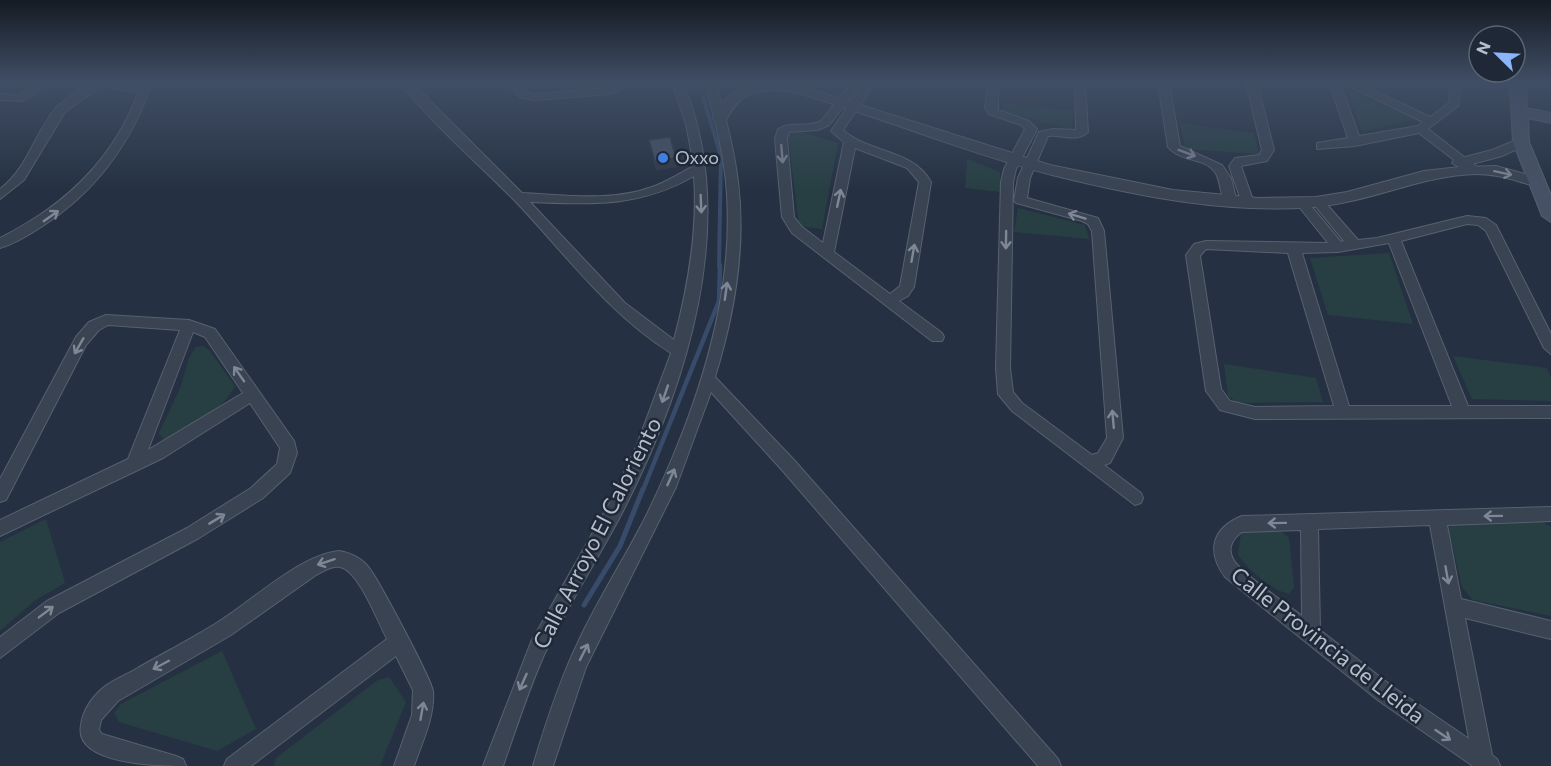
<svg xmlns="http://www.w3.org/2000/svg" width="1551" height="766" font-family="Commissioner,sans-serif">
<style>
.green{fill:#273f43}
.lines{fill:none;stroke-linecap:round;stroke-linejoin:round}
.stream-far2{stroke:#384b6a;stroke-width:4}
.stream-far1{stroke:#384b6a;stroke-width:4.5}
.stream{stroke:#384b6a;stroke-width:5}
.minor-casing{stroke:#57616f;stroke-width:2}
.tertiary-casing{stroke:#57616f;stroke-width:2}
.secondary-casing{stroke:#57616f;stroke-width:2}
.minor{fill:#394352;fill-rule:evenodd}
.tertiary{fill:#394352;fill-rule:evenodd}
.secondary{fill:#475165;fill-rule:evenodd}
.wall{fill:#3a4556}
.shaded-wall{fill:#303846}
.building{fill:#445064;stroke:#303846;stroke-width:1.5}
.oneway{stroke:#7e8795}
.shop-dot{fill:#3f7fe0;stroke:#1e2837;stroke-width:2}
.labels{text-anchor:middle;stroke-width:5;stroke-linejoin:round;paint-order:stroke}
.far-poi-label{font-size:18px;fill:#b6becc;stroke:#1e2837;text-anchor:start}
.street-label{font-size:22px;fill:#b6becc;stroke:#1e2837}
</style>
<rect width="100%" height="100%" fill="#253142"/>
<g class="green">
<path d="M1346,89L1416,119L1362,132Z"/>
<path d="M1003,102L1073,111L1072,129L1003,112Z"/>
<path d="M1180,123L1254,133L1259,154L1185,149Z"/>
<path d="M797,131L838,143L822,229L799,226L788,135Z"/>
<path d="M967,159L1000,172V192L965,188Z"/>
<path d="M1018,208L1085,225L1089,239L1014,232Z"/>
<path d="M1389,253L1413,324L1328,315L1310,258Z"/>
<path d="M203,346L209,350L235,386C222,411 189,430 163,440L159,433L181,386L189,358L196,347Z"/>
<path d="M1453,356L1547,368L1551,378V401L1472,399Z"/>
<path d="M1224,364L1316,378L1323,402L1238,403L1228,396Z"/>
<path d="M46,519L65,583L34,601L0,631V542Z"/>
<path d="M1455,522H1543L1551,527V616L1473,600L1462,587L1448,528Z"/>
<path d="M1245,530H1279L1289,538L1294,587L1289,594C1271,590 1249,570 1238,555L1241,534Z"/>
<path d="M222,651L256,729L217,751L119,722L114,713L121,704Z"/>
<path d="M389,677L406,702L380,766H274L276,758L378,680Z"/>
</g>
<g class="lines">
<path class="stream-far2" d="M703,97L721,156L719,266"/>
<path class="stream-far1" d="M643,490L719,301L720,265"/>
<path class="stream" d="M584,605L620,546L643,489"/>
<defs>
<g id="minor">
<path d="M37,83H51L23,101L0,100V94L17,95Z"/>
<path d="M90,83H124L140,87L141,83H152C131,144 96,192 41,227C29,235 14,244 0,248V238C64,206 113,161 138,93L103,85L65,112L24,180L0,199V189C28,168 34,134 56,108C66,98 78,91 90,83Z"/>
<path d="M400,83H412L522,193C565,195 611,202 652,187C667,182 680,173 694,166L686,124L672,83H683C741,221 686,389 621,515C596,562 567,607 544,655C528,691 516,729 503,766H483L531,642L609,504L636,447L671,353C609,314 567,256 518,204C479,164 435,127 400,83ZM694,176C698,231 688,287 674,340L625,303L530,202C592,204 638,208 694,176Z"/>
<path d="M506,83H518L528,92L534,94L609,88L618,83H632L611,94L534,100L520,97Z"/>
<path d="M705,83H716C725,116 734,148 738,182C746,246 734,316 715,377L794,460L1058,759L1061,766H1038L782,470L711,392L676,487L586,667L553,766H533C546,722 560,679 580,638C600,596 626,556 647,514C694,417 734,304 727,195C725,157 715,120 705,83Z"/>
<path d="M851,83H862L829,125L818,130L789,132L787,139L794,217L802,227L823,243L844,142L831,131L864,83H875L843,130C870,154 913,149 931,182L914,287L908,296L899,301L942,333L944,337L942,341H932L792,233L782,217L775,139L778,129C790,121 808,128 821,121ZM855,148L907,168L919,182L900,286L890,294L834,252Z"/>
<path d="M988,83H998V110L1029,121L1037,129L1016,169L1013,182L1010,368L1013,392L1022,403L1092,455L1098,453L1107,438L1092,231L1088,224L1082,221L1016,203L1014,200L1018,178L1039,132L1053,129L1076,130L1075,83H1085L1088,132C1076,143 1062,134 1048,136L1030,178L1027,198L1098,218L1104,231L1123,438L1110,463L1104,465L1141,493L1143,498L1141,503L1135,505L1012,411L998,394L996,368L1001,182L1004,169L1025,129L1021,125L989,114L985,108Z"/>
<path d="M1158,83H1169L1180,146L1222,165L1231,178L1237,202L1235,205L1231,206C1219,202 1222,182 1215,172C1204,157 1180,162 1168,147Z"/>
<path d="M1246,83H1257L1274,150L1267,161L1241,166L1254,203L1248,207L1242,203L1229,166L1235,158L1259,155L1262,150Z"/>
<path d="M1329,83H1340L1359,136L1418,126L1423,122L1343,83H1358L1430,117L1449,103L1451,83H1461L1458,106L1428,129L1481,170L1475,174L1471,173L1419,133L1355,146L1317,149V143L1348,138Z"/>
<path d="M1318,198L1322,199L1358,240L1377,238L1467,216L1486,218L1496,225L1551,334V354L1544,348L1486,231L1478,225L1467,224L1401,241L1468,406H1551V418L1255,419L1220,410L1206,391L1186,255L1194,244L1206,241L1328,243L1296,203L1302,199L1306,200L1341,242L1344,241L1312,202ZM1389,243L1452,406H1349L1302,253L1338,252ZM1206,249L1288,253L1334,406L1255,407L1230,401L1221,389L1200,256Z"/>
<path d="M106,315L189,320L215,329L294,441L297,453L290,473L263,498L199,538L59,613L0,658V637L47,601L187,528L251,488L277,464L280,448L250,403L163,458L0,536V520L128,459L180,330L108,325L99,330L86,345L6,500L0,502V479L76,337L89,322ZM193,332L205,337L243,393L148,450Z"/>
<path d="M1551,507V521L1447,525L1461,599L1551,621V639L1465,618L1492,755L1497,759L1500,766H1473L1379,701L1225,577C1206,551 1212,528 1242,516ZM1430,525L1469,739L1393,687L1320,630L1318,529ZM1301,530L1302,616C1288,605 1239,572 1233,559C1227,548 1233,538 1242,532Z"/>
<path d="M339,551C351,553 362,558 370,569C380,583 431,678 433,691C435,717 422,742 414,766H394L412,715L413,690L396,656L251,766H224L227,759L387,639C378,622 360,575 343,568C334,564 324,571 316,575L231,635L118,701L101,720L99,730L102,734L176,756L183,759L186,766C160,766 73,765 81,725C83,710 92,697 104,687C113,680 126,675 136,669C162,654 189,640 215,624C250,603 299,555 339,551Z"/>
</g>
<path id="tertiary" d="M747,83H781L813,90L1050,165L1173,190L1258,198L1316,197L1347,192L1424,171L1459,167L1452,163L1454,160L1492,150L1521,138L1526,139V145L1502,156L1461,167L1496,166L1540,178L1542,181L1535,186C1516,181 1498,174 1477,174C1421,175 1369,203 1313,207C1226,214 1137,196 1052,175C982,157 914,130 845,108C825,102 790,88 770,90C743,92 738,100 725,121H715L713,118C722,100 730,91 749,86Z"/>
<path id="secondary" d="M1510,83H1526L1527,108L1551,113V123L1528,118L1529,142L1551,195V222L1542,216L1513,142Z"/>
</defs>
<use href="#minor" class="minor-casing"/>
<use href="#tertiary" class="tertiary-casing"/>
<use href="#secondary" class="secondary-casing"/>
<use href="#minor" class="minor"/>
<use href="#tertiary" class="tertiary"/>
<use href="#secondary" class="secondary"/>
</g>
<path class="wall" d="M649,140L677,167L656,170Z"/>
<path class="shaded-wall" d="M676,158L677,167L656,170L655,161Z"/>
<path class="building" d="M670,137L676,158L655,161L649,140Z"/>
<defs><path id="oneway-shaft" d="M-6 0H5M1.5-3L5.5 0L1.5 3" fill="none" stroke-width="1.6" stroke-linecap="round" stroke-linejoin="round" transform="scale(1.5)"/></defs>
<g class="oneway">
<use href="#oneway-shaft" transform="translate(1187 153) rotate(20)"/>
<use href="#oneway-shaft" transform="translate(782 154) rotate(85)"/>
<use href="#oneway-shaft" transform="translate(1503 173) rotate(12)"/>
<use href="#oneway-shaft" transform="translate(839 198) rotate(-78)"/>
<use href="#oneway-shaft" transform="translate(701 204) rotate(88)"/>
<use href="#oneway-shaft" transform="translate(51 216) rotate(-35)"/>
<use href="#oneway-shaft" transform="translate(1077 216) rotate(-163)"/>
<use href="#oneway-shaft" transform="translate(1006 240) rotate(91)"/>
<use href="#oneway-shaft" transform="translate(913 253) rotate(-80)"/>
<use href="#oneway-shaft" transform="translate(726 291) rotate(-82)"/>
<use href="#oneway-shaft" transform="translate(79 346) rotate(120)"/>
<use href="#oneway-shaft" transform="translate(239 374) rotate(-125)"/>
<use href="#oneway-shaft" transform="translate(665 394) rotate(109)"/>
<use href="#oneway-shaft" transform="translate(1113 419) rotate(-95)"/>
<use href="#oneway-shaft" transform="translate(671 477) rotate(-66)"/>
<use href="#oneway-shaft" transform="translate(1493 516) rotate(179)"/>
<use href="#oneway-shaft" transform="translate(217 519) rotate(-31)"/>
<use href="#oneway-shaft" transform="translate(1277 523) rotate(179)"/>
<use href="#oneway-shaft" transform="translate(326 562) rotate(162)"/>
<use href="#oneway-shaft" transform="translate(1447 575) rotate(80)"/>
<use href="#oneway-shaft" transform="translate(46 612) rotate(-37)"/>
<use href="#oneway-shaft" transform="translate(584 652) rotate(-63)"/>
<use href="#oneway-shaft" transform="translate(161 665) rotate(152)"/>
<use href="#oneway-shaft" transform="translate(523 682) rotate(114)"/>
<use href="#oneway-shaft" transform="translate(422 711) rotate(-80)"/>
<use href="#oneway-shaft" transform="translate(1443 735) rotate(34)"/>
</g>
<linearGradient id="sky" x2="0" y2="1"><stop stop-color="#141b24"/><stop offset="0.43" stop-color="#404e65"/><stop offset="1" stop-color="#404e65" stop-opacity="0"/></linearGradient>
<rect width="1551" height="191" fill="url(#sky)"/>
<circle class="shop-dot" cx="663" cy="158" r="6"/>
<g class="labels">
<g class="far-poi-label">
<text x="675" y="164">Oxxo</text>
</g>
<g class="street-label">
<text transform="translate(597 533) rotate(-63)" y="8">Calle Arroyo El Caloriento</text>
<text transform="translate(1328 645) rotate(38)" y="8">Calle Provincia de Lleida</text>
</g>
</g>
<g transform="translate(1497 54) rotate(294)"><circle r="28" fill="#1e2837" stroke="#5b6473" stroke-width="1.5"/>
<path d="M0-4.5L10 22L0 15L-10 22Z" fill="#8cb4fb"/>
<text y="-9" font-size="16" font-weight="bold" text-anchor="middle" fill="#b6becc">N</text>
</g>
</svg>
